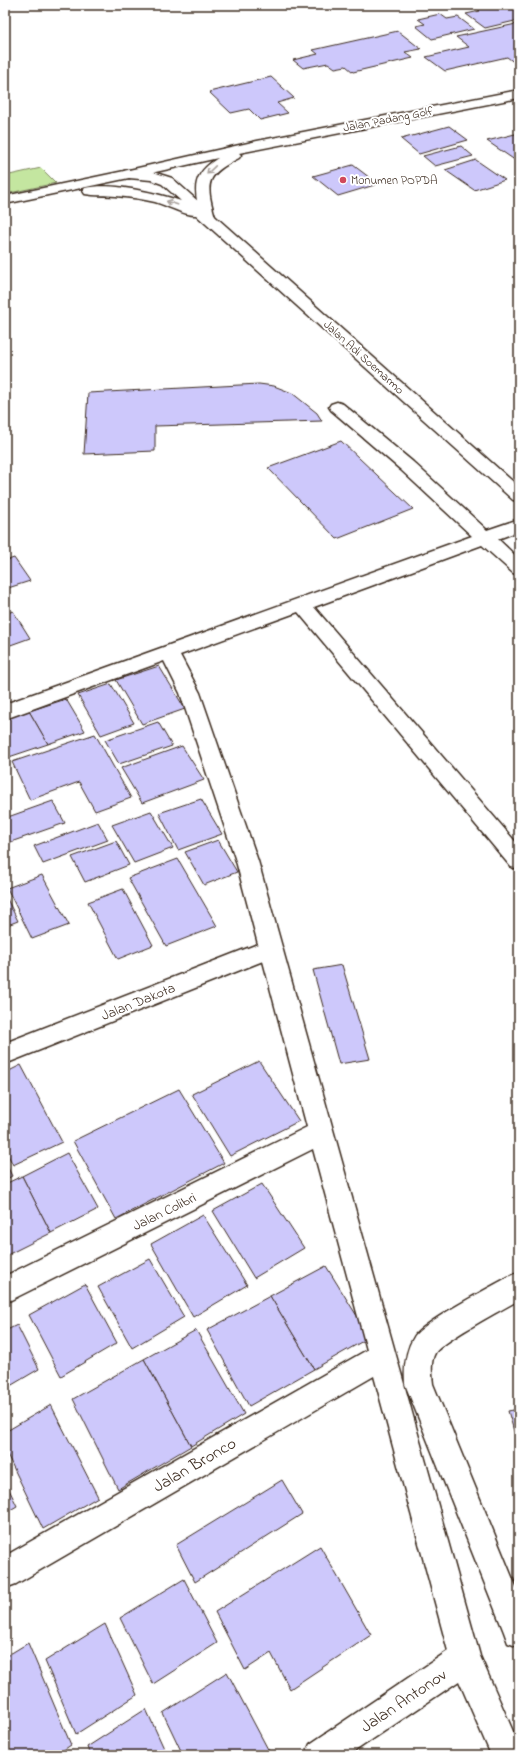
<svg xmlns="http://www.w3.org/2000/svg" width="524" height="1760" font-family="'Indie Flower',sans-serif">
<style>
.green{fill:#c4e6a0;stroke:#80885f}
.building{fill:#cdc8fb;stroke:#3b2a1e}
.lines{fill:none;stroke-linecap:round;stroke-linejoin:round}
.minor-casing{stroke:#3b2a1e;stroke-width:3}
.highway-casing{stroke:#3b2a1e;stroke-width:3}
.minor{fill:#fff;fill-rule:evenodd}
.highway{fill:#fff;fill-rule:evenodd}
.oneway{stroke:#a79f9a}
.poi-dot{fill:#d1495b;stroke:#fff;stroke-width:1.5}
.labels{text-anchor:middle;stroke-width:4;stroke-linejoin:round;paint-order:stroke}
.far-street-label{font-size:12px;fill:#3b2a1e;stroke:#fff}
.far-poi-label{font-size:12px;fill:#3b2a1e;stroke:#fff;text-anchor:start}
.street-label{font-size:14px;fill:#3b2a1e;stroke:#fff}
.near-street-label{font-size:17px;fill:#3b2a1e;stroke:#fff}
</style>
<rect width="100%" height="100%" fill="#fff"/>
<filter id="ink" filterUnits="userSpaceOnUse"><feTurbulence type="fractalNoise" baseFrequency=".025" numOctaves="2"/><feDisplacementMap in="SourceGraphic" scale="8" xChannelSelector="R" yChannelSelector="G"/><feConvolveMatrix kernelMatrix="1 2 1 2 8 2 1 2 1" color-interpolation-filters="sRGB"/></filter>
<g filter="url(#ink)">
<path class="green" d="M41,168L56,183L5,194V176Z"/>
<g class="building">
<path d="M472,5H495L498,7L513,5L519,9V20L485,28L466,14L480,11Z"/>
<path d="M440,14L447,19L458,17L474,29L432,39L416,26L425,24L418,19Z"/>
<path d="M516,24L519,26V66L507,57L445,71L426,57L469,47L456,37Z"/>
<path d="M398,31L421,49L405,52L413,58L353,72L346,66L335,68L328,63L303,68L293,60L318,54L313,50Z"/>
<path d="M271,77L294,98L277,103L288,113L260,120L249,109L231,113L209,92Z"/>
<path d="M449,126L468,140L419,154L401,139Z"/>
<path d="M519,133V163L487,141Z"/>
<path d="M461,146L473,156L435,166L423,156Z"/>
<path d="M476,160L505,180L474,190L445,170Z"/>
<path d="M353,165L378,184L338,196L313,176Z"/>
<path d="M259,384L274,386L292,393L317,413L322,421L155,426V451L84,454L88,393Z"/>
<path d="M341,441L413,509L337,539L268,468Z"/>
<path d="M14,558L30,581L5,589V561Z"/>
<path d="M13,611L30,638L5,647V614Z"/>
<path d="M159,666L185,709L142,724L116,680Z"/>
<path d="M111,684L134,723L101,735L78,695Z"/>
<path d="M66,699L85,731L48,744L29,711Z"/>
<path d="M29,711L48,744L9,757L5,749V719Z"/>
<path d="M158,722L172,746L119,764L105,740Z"/>
<path d="M95,734L131,798L95,811L79,782L30,800L12,762Z"/>
<path d="M182,746L204,780L142,803L121,768Z"/>
<path d="M201,799L222,834L178,850L159,813Z"/>
<path d="M53,801L65,823L5,844V818Z"/>
<path d="M151,811L173,848L134,863L112,825Z"/>
<path d="M98,822L108,840L43,864L34,846Z"/>
<path d="M218,840L237,872L204,885L185,852Z"/>
<path d="M116,841L129,865L85,882L72,857Z"/>
<path d="M178,859L217,926L166,946L128,878Z"/>
<path d="M42,875L69,925L32,939L7,888Z"/>
<path d="M123,889L153,945L118,959L88,902Z"/>
<path d="M7,899L18,921L5,926V900Z"/>
<path d="M342,965L370,1059L339,1064L313,970Z"/>
<path d="M259,1061L299,1121L230,1156L192,1094Z"/>
<path d="M21,1065L62,1142L13,1165L5,1149V1073Z"/>
<path d="M179,1089L224,1163L116,1219L73,1141Z"/>
<path d="M67,1153L98,1209L51,1233L22,1176Z"/>
<path d="M5,1162L12,1176L5,1180Z"/>
<path d="M22,1176L51,1233L5,1256V1184Z"/>
<path d="M262,1184L304,1248L254,1278L213,1211Z"/>
<path d="M203,1215L247,1285L193,1317L151,1244Z"/>
<path d="M150,1259L184,1317L132,1348L98,1287Z"/>
<path d="M326,1266L370,1337L314,1369L270,1296Z"/>
<path d="M85,1284L117,1343L61,1376L29,1315Z"/>
<path d="M270,1296L314,1369L249,1406L207,1330Z"/>
<path d="M17,1325L39,1369L5,1389V1331Z"/>
<path d="M196,1330L244,1414L191,1446L144,1359Z"/>
<path d="M144,1359L191,1446L118,1489L73,1399Z"/>
<path d="M51,1405L98,1497L43,1529L5,1450V1432Z"/>
<path d="M519,1409V1448L508,1411Z"/>
<path d="M282,1480L302,1514L195,1582L176,1545Z"/>
<path d="M5,1481L17,1506L5,1513Z"/>
<path d="M320,1546L371,1635L290,1689L271,1653L245,1670L215,1612Z"/>
<path d="M184,1579L217,1643L153,1684L120,1618Z"/>
<path d="M105,1624L137,1695L76,1734L45,1661Z"/>
<path d="M28,1643L71,1745L56,1755H5V1657Z"/>
<path d="M227,1672L271,1755H183L163,1713Z"/>
<path d="M146,1709L167,1755H90L87,1747Z"/>
</g>
<g class="lines">
<defs>
<g id="minor">
<path d="M519,90V98L239,153L241,155L239,158C206,175 205,182 215,217L213,220L208,221L203,220L201,217C193,189 192,174 218,158L129,178L124,177L122,174L124,171L129,170L257,141Z"/>
<path d="M337,402L343,404L413,462L487,530L519,519V531L498,539L519,559V575L513,573L482,545L314,607L519,846V869L511,867L298,612L180,655L200,693L258,861L480,1656L519,1745V1755H491L459,1681L349,1755H305L310,1744L448,1651L374,1376L16,1584L5,1588V1556L367,1350L313,1149L5,1303V1276L307,1127L263,961L5,1064V1043L258,944L236,861L180,693L164,661L5,719V704L472,536L401,470L331,410L329,407L331,404Z"/>
<path d="M519,1272V1300C503,1309 443,1341 435,1353C430,1362 432,1375 433,1384L519,1594V1647L508,1643L504,1632L405,1384C404,1368 405,1351 414,1337C423,1322 491,1287 510,1276Z"/>
</g>
<path id="highway" d="M129,170L153,172L172,178L519,487V501L513,500L196,215C186,216 166,205 155,202C142,199 129,197 116,196C106,195 95,196 85,194L83,191L85,188C111,182 156,193 181,201L162,184L151,180L129,178L5,204V196Z"/>
</defs>
<use href="#minor" class="minor-casing"/>
<use href="#highway" class="highway-casing"/>
<use href="#minor" class="minor"/>
<use href="#highway" class="highway"/>
</g>
<defs><path id="oneway-shaft" d="M-6 0H5M1.5-3L5.5 0L1.5 3" fill="none" stroke-width="1.6" stroke-linecap="round" stroke-linejoin="round"/></defs>
<g class="oneway">
<use href="#oneway-shaft" transform="translate(211 170) rotate(136)"/>
<use href="#oneway-shaft" transform="translate(172 203) rotate(-162)"/>
</g>
</g>
<circle class="poi-dot" cx="343" cy="180" r="4"/>
<g class="labels">
<g class="far-street-label">
<text transform="translate(388 119) rotate(-11)" y="4">Jalan Padang Golf</text>
<text transform="translate(364 357) rotate(42)" y="4">Jalan Adi Soemarmo</text>
</g>
<g class="far-poi-label">
<text x="351" y="184">Monumen POPDA</text>
</g>
<g class="street-label">
<text transform="translate(138 1001) rotate(-22)" y="5">Jalan Dakota</text>
<text transform="translate(164 1211) rotate(-26)" y="5">Jalan Colibri</text>
</g>
<g class="near-street-label">
<text transform="translate(194 1464) rotate(-30)" y="6">Jalan Bronco</text>
<text transform="translate(403 1700) rotate(-34)" y="6">Jalan Antonov</text>
</g>
</g>
<rect width="524" height="1760" fill="none" stroke="#fff" stroke-width="20"/>
<rect x="10" y="10" width="504" height="1740" fill="none" stroke="#3b2a1e" stroke-width="1.5" filter="url(#ink)"/>
</svg>
